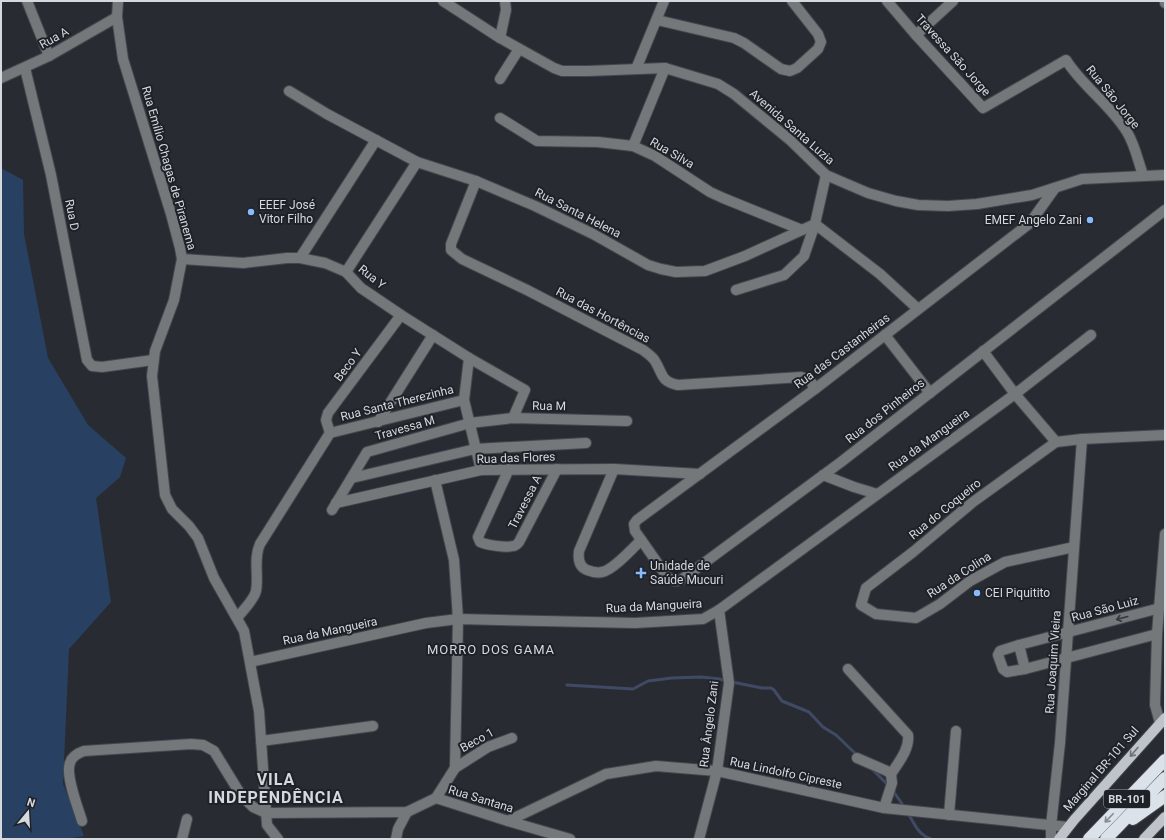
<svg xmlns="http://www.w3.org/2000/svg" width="1166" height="840" font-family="Roboto,sans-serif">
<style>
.green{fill:#284162}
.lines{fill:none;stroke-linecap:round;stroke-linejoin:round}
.stream{stroke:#404a64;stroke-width:3}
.minor-casing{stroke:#44484d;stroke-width:12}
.major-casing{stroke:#44484d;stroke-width:12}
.highway-casing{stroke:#44484d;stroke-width:14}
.minor{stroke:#75787b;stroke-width:10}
.major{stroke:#bfc4cb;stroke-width:10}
.highway{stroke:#dce2ea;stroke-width:12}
.oneway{stroke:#34383d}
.oneway2{stroke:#6e737a}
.oneway3{stroke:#868c93}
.poi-dot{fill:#89bafc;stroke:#1e2228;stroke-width:1.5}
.labels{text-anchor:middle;stroke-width:4;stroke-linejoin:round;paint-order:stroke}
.shield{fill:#1e2228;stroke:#9ea1a6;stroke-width:1}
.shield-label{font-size:11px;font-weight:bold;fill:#d5d8dc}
.street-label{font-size:12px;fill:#d5d8dc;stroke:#1e2228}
.poi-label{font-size:12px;fill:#d5d8dc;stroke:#1e2228;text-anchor:start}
.neighbourhood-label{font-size:13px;letter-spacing:1px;fill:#d5d8dc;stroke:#1e2228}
.district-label{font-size:16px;font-weight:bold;letter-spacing:1px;fill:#d5d8dc;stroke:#1e2228}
</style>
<rect width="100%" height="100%" fill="#282c32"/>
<path class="green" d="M1,168L23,180L24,234L48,358L88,425L126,458L120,477L96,498L111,602L69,649L63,784L84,836L66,839H1Z"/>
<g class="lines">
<g class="stream">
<path d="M732,682L762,688H771L774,690L782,701L809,712L823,727L836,735L858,756"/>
<path d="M567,685L633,689L648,681L672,678L701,677L720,679L726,681"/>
<path d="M871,768L891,788L905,808"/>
<path d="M908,813C914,823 918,835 931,839"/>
</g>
<defs>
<g id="minor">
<path d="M27,1L49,56"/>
<path d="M118,1L117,17L123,59L171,214L180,248L182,259L174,300L155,351L152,376L165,495L172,509L189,526L198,538L214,578L244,631L259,711L267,825L278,839"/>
<path d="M443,1L500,38L554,68L562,71H588L665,68L718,84L734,94L790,140L826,175L868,193L896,201L918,205L948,206L977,204L1032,195L1082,179L1165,175"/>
<path d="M887,1L916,35L983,108L1066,60C1083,87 1111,105 1127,132C1135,145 1138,161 1143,175"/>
<path d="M1165,1V3"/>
<path d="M657,20L734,38L744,43L781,69L790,71L797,68L818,49L821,42L818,34L792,1"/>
<path d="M916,35L953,1"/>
<path d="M500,38L506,10L505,1"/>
<path d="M25,68L51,175L87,360L92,366L102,367L153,360"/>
<path d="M636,69L664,1"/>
<path d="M1,78L49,56L117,17"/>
<path d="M500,79L519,49"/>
<path d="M289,91L327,114L417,162L476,181L535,206L593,234L648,265L661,269L676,272L705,271L745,256L815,224L826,175"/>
<path d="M500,118L537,141L598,142L633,146L655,156L710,192L723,198L802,230"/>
<path d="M633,146L665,68"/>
<path d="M476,181L451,244V250L462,259L527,290L643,350C647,353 652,356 655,361C663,374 661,382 678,385L801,377L810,380L815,389"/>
<path d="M1055,188L1030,223L815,389L637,520L634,524L635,531L668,578L675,581L681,580L841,462L1165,210"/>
<path d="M300,258L376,140"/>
<path d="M182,259L243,263L287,258H300L325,263L346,272L361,288L401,315L469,358L525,390L513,418"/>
<path d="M346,272L417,162"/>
<path d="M736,290L784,275L804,256L815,224L880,274L918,309"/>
<path d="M885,335L930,393"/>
<path d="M983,351L1015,394L1056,442"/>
<path d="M469,358L464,400L481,470"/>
<path d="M378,422L433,335"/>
<path d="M330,433L326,420L328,413L401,315"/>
<path d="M509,469L478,537L480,542C486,545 506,548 513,546C516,546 517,544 519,542L557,469"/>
<path d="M614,469L579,551C578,559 579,567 587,570C592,572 597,573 602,572C613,570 633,548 641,540"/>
<path d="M823,475L854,487L877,494"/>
<path d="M352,478L475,449L586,443"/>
<path d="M435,480L454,560L458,619L455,768L436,798"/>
<path d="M336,503L481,470L614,469L700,474"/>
<path d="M332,510L367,452L470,423L513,418L627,421"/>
<path d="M1074,547L1005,562L970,581L940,604L916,618L876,614L861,605L866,588L913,552L973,502L1056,442L1082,439L1165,435"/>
<path d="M237,618C243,610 254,600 256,591C259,576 253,559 260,544L330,433L464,400"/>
<path d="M1157,634L1025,669L1007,672L1003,669L998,655L1000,651L1019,645L1160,608"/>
<path d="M1019,645L1025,669"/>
<path d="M250,662L426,623L458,619L635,623L703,619L719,610L1015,394L1091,335"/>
<path d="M848,669L908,735C910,749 898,763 891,774"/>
<path d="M1160,723L1155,705L1157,634L1165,534"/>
<path d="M261,741L373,726"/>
<path d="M857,758L887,771L891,774L892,783L884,808"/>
<path d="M455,768L488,747L512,738"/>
<path d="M949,815L956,731"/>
<path d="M82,821C78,807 65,776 70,763C72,756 78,753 84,751L191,744L203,745L214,751L241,795L253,807L266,813L407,812L436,798L508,821L570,839"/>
<path d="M508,821L606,774L656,766L717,771L884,808L1068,827"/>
<path d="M182,839L187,819"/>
<path d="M396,839L398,829L407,812"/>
<path d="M699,839L717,771L729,683L719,610"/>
<path d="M1051,839V826L1060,743L1082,439"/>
</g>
<g id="major">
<path d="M1059,839L1074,820L1165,718"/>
<path d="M1144,839L1165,817"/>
</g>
<g id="highway">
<path d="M1133,819L1165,796"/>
<path d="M1089,839L1165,760"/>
<path d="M1106,839L1165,778"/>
</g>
</defs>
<use href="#minor" class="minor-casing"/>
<use href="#major" class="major-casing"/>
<use href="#highway" class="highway-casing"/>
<use href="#minor" class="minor"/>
<use href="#major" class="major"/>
<use href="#highway" class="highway"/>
</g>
<defs><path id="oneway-shaft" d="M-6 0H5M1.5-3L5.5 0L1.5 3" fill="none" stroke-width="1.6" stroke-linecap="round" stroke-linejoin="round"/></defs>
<use class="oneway" href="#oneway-shaft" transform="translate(1122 618) rotate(165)"/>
<use class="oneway2" href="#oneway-shaft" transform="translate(1134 752) rotate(131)"/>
<use class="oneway3" href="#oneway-shaft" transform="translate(1109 818) rotate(134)"/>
<g class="poi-dot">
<circle cx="251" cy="212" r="4"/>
<circle cx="1090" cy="220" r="4"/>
<path d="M639 567h4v4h4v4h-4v4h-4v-4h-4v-4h4z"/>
<circle cx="977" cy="593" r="4"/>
</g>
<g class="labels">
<rect class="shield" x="1104" y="790" width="46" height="18" rx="3"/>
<g class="shield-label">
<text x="1127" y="803">BR-101</text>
</g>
<g class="street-label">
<text transform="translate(54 38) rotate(-29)" y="4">Rua A</text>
<text transform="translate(953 55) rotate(48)" y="4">Travessa São Jorge</text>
<text transform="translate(1113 97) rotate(51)" y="4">Rua São Jorge</text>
<text transform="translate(792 127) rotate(41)" y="4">Avenida Santa Luzia</text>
<text transform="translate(672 153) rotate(30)" y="4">Rua Silva</text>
<text transform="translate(169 168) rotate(74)" y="4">Rua Emílio Chagas de Piranema</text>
<text transform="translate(578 213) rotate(27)" y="4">Rua Santa Helena</text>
<text transform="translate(72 215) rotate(79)" y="4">Rua D</text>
<text transform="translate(372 277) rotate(39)" y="4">Rua Y</text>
<text transform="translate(603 315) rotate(28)" y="4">Rua das Hortências</text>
<text transform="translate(842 351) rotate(-37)" y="4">Rua das Castanheiras</text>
<text transform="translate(348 365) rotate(-53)" y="4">Beco Y</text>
<text transform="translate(397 403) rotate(-14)" y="4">Rua Santa Therezinha</text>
<text transform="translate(549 406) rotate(1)" y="4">Rua M</text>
<text transform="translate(885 411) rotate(-38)" y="4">Rua dos Pinheiros</text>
<text transform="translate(405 428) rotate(-16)" y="4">Travessa M</text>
<text transform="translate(929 440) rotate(-36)" y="4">Rua da Mangueira</text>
<text transform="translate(516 458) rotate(-2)" y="4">Rua das Flores</text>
<text transform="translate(525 502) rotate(-63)" y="4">Travessa A</text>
<text transform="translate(945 509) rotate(-39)" y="4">Rua do Coqueiro</text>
<text transform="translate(959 575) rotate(-33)" y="4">Rua da Colina</text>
<text transform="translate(654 606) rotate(-3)" y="4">Rua da Mangueira</text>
<text transform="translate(1105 609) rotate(-15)" y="4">Rua São Luiz</text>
<text transform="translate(330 631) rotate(-12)" y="4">Rua da Mangueira</text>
<text transform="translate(1053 662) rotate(-86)" y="4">Rua Joaquim Vieira</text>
<text transform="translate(709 724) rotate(-83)" y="4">Rua Ângelo Zani</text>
<text transform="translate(477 740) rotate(-29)" y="4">Beco 1</text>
<text transform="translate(1101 769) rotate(-49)" y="4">Marginal BR-101 Sul</text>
<text transform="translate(786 773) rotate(12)" y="4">Rua Lindolfo Cipreste</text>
<text transform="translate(481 799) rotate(17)" y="4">Rua Santana</text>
</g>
<g class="poi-label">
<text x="259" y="209">EEEF José<tspan x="259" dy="14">Vitor Filho</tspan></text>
<text x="1082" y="224" text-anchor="end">EMEF Angelo Zani</text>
<text x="650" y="570">Unidade de<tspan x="650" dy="14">Saúde Mucuri</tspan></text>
<text x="985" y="597">CEI Piquitito</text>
</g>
<g class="neighbourhood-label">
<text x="491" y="654">MORRO DOS GAMA</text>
</g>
<g class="district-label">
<text x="276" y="785">VILA<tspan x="276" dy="18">INDEPENDÊNCIA</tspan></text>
</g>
</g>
<rect width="1166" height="840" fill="none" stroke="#d5d8dc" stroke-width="4"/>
<g transform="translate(28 812) rotate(18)" stroke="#1e2228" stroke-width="3" paint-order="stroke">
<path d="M0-3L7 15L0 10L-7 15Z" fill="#d5d8dc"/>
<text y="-6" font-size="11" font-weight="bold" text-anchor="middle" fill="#d5d8dc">N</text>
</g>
</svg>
